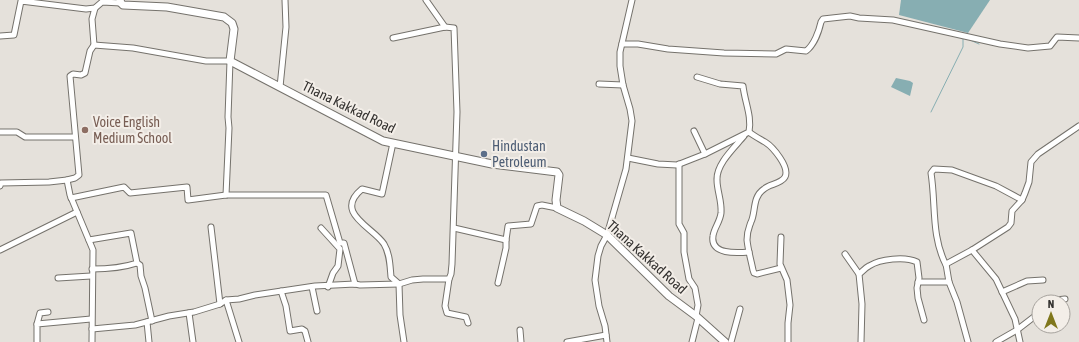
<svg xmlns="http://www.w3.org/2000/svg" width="1079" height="342" font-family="'Asap Condensed',sans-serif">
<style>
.water{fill:#87aeb2}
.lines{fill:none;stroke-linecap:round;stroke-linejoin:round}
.stream{stroke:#87aeb2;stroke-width:1}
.street-casing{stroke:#75726c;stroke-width:7}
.secondary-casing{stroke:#75726c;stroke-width:9}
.street{stroke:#fff;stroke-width:5}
.secondary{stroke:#fff;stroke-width:7}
.education-dot{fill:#8d6e63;stroke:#f3eee8;stroke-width:1.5}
.service-dot{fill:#5c6f8a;stroke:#f3eee8;stroke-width:1.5}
.labels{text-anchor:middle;stroke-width:4;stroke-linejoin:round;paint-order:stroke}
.street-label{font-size:14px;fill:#343230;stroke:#f3eee8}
.education-label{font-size:14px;fill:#785e54;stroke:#f3eee8;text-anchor:start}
.service-label{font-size:14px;fill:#4e5e75;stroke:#f3eee8;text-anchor:start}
</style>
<rect width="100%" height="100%" fill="#e5e1db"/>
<g class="water">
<path d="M901,0H990L968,33L899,15Z"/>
<path d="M896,78L910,81L913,83L910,96L891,87Z"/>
</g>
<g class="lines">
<g class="stream">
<path d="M970,40L979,44"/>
<path d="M931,112L963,47V38"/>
</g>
<defs>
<g id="street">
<path d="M426,0L445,27"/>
<path d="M0,36L14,35L21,1L86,9L95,8L102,2L121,3"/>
<path d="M622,44H638L668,49L724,53L776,54L786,49L806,51C814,45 819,31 821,22L823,19L850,16L859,18L893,20L1000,44L1028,48L1050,46L1057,37L1079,38"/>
<path d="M94,45L133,48L206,61H230L228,117L229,128L226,195"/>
<path d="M599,84L623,85"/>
<path d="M280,87L286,27L285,0"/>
<path d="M694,131L705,154"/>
<path d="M0,132H17L25,137H75"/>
<path d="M749,132C754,136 760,139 765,142C773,147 790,167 785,177C781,184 769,184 764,189C752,197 756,212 751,222C748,230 747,231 747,240C748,250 751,260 753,270L754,273L757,274L781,268"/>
<path d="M744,136C735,147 716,164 717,180C717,191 722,201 721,213C720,222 714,228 713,236C710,255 737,253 749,252"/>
<path d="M393,143L382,194L362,189C333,213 373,227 384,244C390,254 390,266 391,277L399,284L400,315L404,342"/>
<path d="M628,158L658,164L677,165L705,154L749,132C752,116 745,103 743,86L720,84L697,77"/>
<path d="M679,164V224L684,233V252L689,279L695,288L698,305L696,316"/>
<path d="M0,186L1,183L49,182L67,180"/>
<path d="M71,198L124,187L130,193L187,187L188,200L226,195H326L340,243H344L355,284"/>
<path d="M211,227L220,304"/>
<path d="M321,228L340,249L338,266L333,273L328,287"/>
<path d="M454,228L506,240L508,226L531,224L537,206L542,205L557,208"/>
<path d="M781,237L780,264L787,280L790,305L788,323V342"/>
<path d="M89,240L131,233L137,263C122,268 107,269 92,269"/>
<path d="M0,250L77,212"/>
<path d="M972,250L996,279L1015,319L1020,342"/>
<path d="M845,254L859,274"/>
<path d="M137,263L140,265L141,276L145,288L152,321"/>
<path d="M946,265C931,236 936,204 931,173L934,169L952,170L996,186L1022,200"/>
<path d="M58,278L91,276"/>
<path d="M449,279L445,306L447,313L466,317L468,323"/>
<path d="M918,282H949"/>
<path d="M498,283L506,248V240"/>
<path d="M312,287L317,311"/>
<path d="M281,291L286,306L290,331L302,329L305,331L308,342"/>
<path d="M1002,292L1027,281L1043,280"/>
<path d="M226,300L239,342"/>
<path d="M1054,302L1056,300L1065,299"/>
<path d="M189,313L193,342"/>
<path d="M147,322L149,342"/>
<path d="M37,324L40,313L48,312"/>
<path d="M92,329L135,325L169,316L194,312L220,304L226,300L239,299L255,295L315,286L355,284L360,285L399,284L412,280L423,279H449L451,274L452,264L457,112L454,28L445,27L393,38"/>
<path d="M520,330L521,342"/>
<path d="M37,342V324L91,319"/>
<path d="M92,342L93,250L70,195L67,180L75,178L79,175L70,76L73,74L81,75L85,73L90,51L94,45L92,19L95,8"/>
<path d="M567,342L606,335"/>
<path d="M607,342L605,326L599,306L595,280L598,256L601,246L607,235L626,169L632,121L630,109L623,85L620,66V52L632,0"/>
<path d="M692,342L698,318"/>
<path d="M731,342L740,309"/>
<path d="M861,342L862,304L859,274C862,272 865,268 869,266C880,259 905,256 917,262L919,278L917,288L918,298L924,320"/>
<path d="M968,342L957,302L949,282L946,264L972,250L1008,227L1011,223L1012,211L1022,200L1025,193L1029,182L1031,162L1038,154L1079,126"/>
<path d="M996,342L1017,330L1039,313"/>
</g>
<path id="secondary" d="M120,0L121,3L123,5L167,7L224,17L232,23L234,29L230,61L383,141L492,164L557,172L559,175L556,200L557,208L584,221L607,235L669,296L696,316L725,342"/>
</defs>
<use href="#street" class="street-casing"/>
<use href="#secondary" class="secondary-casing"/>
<use href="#street" class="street"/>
<use href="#secondary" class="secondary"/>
</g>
<circle class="education-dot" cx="85" cy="130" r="4"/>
<circle class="service-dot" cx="484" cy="154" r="4"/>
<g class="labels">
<g class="street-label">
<text transform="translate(349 107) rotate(26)" y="5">Thana Kakkad Road</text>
<text transform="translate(647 257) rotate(42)" y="5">Thana Kakkad Road</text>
</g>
<g class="education-label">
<text x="93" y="127">Voice English<tspan x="93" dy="16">Medium School</tspan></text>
</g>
<g class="service-label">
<text x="492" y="151">Hindustan<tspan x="492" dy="16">Petroleum</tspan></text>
</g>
</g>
<g transform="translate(1051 314)"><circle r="19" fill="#f3eee8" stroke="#a7a39e"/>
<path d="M0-3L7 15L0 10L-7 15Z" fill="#80771c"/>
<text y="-6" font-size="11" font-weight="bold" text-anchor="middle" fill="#343230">N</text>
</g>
</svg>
